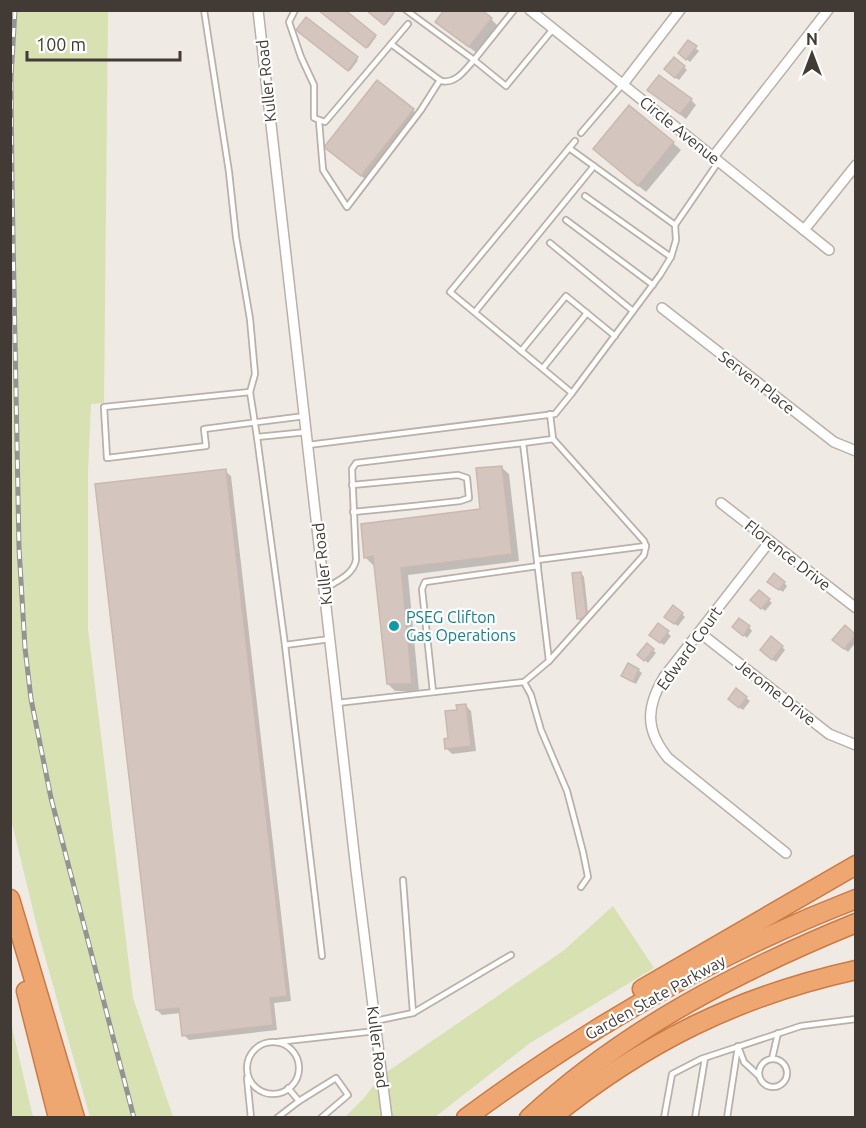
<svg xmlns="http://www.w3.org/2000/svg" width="866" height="1128" font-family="Ubuntu,sans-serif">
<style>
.green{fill:#d7e1b1}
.shadow{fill:#0003}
.building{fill:#d4c6be;stroke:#cbb9af;stroke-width:1.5}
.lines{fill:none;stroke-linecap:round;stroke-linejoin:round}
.service-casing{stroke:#bbb0a8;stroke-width:8}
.minor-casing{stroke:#bbb0a8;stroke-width:12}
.motorway-casing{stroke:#cd7942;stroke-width:21}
.service{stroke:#fff;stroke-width:4.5}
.minor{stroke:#fff;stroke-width:9}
.motorway{stroke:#efa771;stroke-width:18}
.rail-casing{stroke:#939393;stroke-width:5}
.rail{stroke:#fff;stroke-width:3;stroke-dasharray:9;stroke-linecap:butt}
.culture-dot{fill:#0f9aa8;stroke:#fff;stroke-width:2}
.labels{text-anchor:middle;stroke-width:4.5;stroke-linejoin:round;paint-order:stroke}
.street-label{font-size:16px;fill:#423a35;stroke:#fff}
.culture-label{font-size:16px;fill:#0d838f;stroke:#fff;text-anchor:start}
</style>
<rect width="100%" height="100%" fill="#f0eae5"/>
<g class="green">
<path d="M10,11H108L104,403L91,404L88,472V629L133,998L173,1117H90L40,939L11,819Z"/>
<path d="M613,906L654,968L530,1043L435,1117L344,1118L364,1098L381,1076L563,951Z"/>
<path d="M10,1023H11L33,1117H11Z"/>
</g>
<g class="shadow">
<path d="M320,10H342L376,37L368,48Z"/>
<path d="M368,10H390L394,14L386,25Z"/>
<path d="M307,19L358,60L350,71L298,30Z"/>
<path d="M491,19L498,26L477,53L444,29Z"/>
<path d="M689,42L699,51L690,62L683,56Z"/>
<path d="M684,67L687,70L679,80L669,73Z"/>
<path d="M655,95L691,100L696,105L686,119Z"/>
<path d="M413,110L420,118L369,182L333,154Z"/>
<path d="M673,143L681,150L646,192L602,156Z"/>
<path d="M501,467L509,474L519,561L408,575L419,691H395L388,684L376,564L373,565L366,558L482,511Z"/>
<path d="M225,471L231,476L291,1001L274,1003L277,1030L189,1040L184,1035L181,1013L162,1015L157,1010Z"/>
<path d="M581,573L584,577L589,621L582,622L579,619Z"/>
<path d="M784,583L787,586L783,592L773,585Z"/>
<path d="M759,592L772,603L765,611L756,603Z"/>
<path d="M682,614L685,617L678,626L669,620Z"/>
<path d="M658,625L671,636L664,645L654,638Z"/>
<path d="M749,627L752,631L747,638L737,630Z"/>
<path d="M856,636V642L848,652L837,643Z"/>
<path d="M647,645L656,653L648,663L639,655Z"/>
<path d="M782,647L785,650L776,662L765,653Z"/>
<path d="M638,670L642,673L636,684L623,676Z"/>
<path d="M736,690L750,701L743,710L733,702Z"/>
<path d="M466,706L471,711L476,751L452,754L446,748L458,711Z"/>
</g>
<g class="building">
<path d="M318,10H345L376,35L366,48Z"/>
<path d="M366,10H392L394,12L384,25Z"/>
<path d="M444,10H482L492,18L469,47L435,22Z"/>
<path d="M306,17L358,57L348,71L296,30Z"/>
<path d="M688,40L697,46L686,60L678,53Z"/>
<path d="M674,57L685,66L675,78L664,69Z"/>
<path d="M659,75L692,99L680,114L647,90Z"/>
<path d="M377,80L414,109L361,176L324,147Z"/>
<path d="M629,105L674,142L638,186L593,149Z"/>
<path d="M502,466L512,554L401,568L412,684H387L373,556L364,558L361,524L480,509L476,468Z"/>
<path d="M226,469L287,996L270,998L273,1025L182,1036L179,1008L156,1010L95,484Z"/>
<path d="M581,572L587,618L577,619L572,573Z"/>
<path d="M774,573L785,582L779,590L767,582Z"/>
<path d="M759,590L770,599L761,609L750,600Z"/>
<path d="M673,605L683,613L674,624L664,617Z"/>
<path d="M739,618L750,626L743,636L732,627Z"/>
<path d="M658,623L669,631L660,643L649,635Z"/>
<path d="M845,625L856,635L844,649L832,640Z"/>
<path d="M771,636L783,646L772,660L760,650Z"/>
<path d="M647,643L654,649L644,661L637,655Z"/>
<path d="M628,663L639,669L633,682L621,676Z"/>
<path d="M736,688L747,697L739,708L728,699Z"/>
<path d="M466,704L471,746L445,749L444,739L448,738L445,711L457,710L456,705Z"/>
</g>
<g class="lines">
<defs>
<g id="service">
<path d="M204,10L229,172L236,237L250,319L255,374L250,392"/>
<path d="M295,10L289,22L301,57L314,85V118L325,122L408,24"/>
<path d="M514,10L474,60L506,86L553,29"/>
<path d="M391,44L441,81C456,84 464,71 474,60L406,10"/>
<path d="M319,121L323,170L347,207L421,110L440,80"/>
<path d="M581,133L622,85"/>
<path d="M569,148L675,225"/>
<path d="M585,196L671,257"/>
<path d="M566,220L653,285"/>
<path d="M550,243L633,311"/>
<path d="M475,312L594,166"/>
<path d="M521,351L566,296L615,336"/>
<path d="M543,368L587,313"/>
<path d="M572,393L660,275L671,257L676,240L675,225L719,161"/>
<path d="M257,437L307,432"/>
<path d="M523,443L553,439"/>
<path d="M308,445L555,414L572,393L450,292L575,141"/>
<path d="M352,485L458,475L467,478L469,498L460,501L414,506L353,512"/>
<path d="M537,560L646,546"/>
<path d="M324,589C337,581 353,575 356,560L352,469L356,463L523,443L549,661L524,682L337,703"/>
<path d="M285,645L257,437L250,392L104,407L107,458L206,446L204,429L305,416"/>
<path d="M549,661L644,555L646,546L644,541L553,439L550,414"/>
<path d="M524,682L531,695L541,730L567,791L583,852L588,877L581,887"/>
<path d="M433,692L422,589L425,582L538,566"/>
<path d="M403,880L413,1013"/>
<path d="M322,956L285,645L330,639"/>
<path d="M375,1021L413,1013L511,955"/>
<path d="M277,1042L376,1031"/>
<circle cx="273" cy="1068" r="26"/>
<path d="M739,1049L744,1062L758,1075"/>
<circle cx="773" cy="1073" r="14"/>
<path d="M772,1059L778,1033"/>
<path d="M247,1078L251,1118"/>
<path d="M288,1088L299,1101L336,1078L348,1095L321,1118"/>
<path d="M277,1118L299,1101"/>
<path d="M664,1118L672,1074L701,1059L801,1026L856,1019"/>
<path d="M695,1118L705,1058"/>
<path d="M727,1118L738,1046"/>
</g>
<g id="minor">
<path d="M258,10L356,870L387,1118"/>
<path d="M530,10L829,250"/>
<path d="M623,84L680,10"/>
<path d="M713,157L828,10"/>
<path d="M804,230L856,165"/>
<path d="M662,308L834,442L856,451"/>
<path d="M721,503L856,608"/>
<path d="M770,541L664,677C646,707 645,730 668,758L786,853"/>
<path d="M699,632L829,734L856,745"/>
</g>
<g id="motorway">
<path d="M10,899L75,1118"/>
<path d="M642,989L856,865"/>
<path d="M26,991L58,1118"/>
<path d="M466,1118C586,1029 716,953 856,899"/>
<path d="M529,1118C624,1030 736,972 856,923"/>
<path d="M551,1118C645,1042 738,996 856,970"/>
</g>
</defs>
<use href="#service" class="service-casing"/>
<use href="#minor" class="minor-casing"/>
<use href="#motorway" class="motorway-casing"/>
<use href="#service" class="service"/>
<use href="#minor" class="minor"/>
<use href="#motorway" class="motorway"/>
<defs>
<path id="rail" d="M15,10L11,77L12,184L19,548L25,648L31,699L51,798L134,1118"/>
</defs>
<use href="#rail" class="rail-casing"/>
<use href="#rail" class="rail"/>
</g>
<circle class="culture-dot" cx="394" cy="626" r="6"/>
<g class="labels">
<g class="street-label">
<text transform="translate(266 81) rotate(-96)" y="6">Kuller Road</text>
<text transform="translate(680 130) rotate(39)" y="6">Circle Avenue</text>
<text transform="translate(757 382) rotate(38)" y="6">Serven Place</text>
<text transform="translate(788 555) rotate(38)" y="6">Florence Drive</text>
<text transform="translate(322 564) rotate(-96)" y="6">Kuller Road</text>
<text transform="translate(689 648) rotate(-54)" y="6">Edward Court</text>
<text transform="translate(776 692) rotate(38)" y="6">Jerome Drive</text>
<text transform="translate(655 997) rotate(-29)" y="6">Garden State Parkway</text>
<text transform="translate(378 1047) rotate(83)" y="6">Kuller Road</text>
</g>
<g class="culture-label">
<text x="406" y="623">PSEG Clifton<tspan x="406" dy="18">Gas Operations</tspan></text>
</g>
</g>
<rect width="866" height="1128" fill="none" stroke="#423a35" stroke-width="24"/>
<g transform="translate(812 54)" stroke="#ffffff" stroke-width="4.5" paint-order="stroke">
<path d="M0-4.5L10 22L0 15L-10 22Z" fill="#423a35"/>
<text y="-9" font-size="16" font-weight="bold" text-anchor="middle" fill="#423a35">N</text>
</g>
<path d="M27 51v9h153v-9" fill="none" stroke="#423a35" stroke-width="3"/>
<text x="36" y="51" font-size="18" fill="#423a35" stroke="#ffffff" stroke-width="4.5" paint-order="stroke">100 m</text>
</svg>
